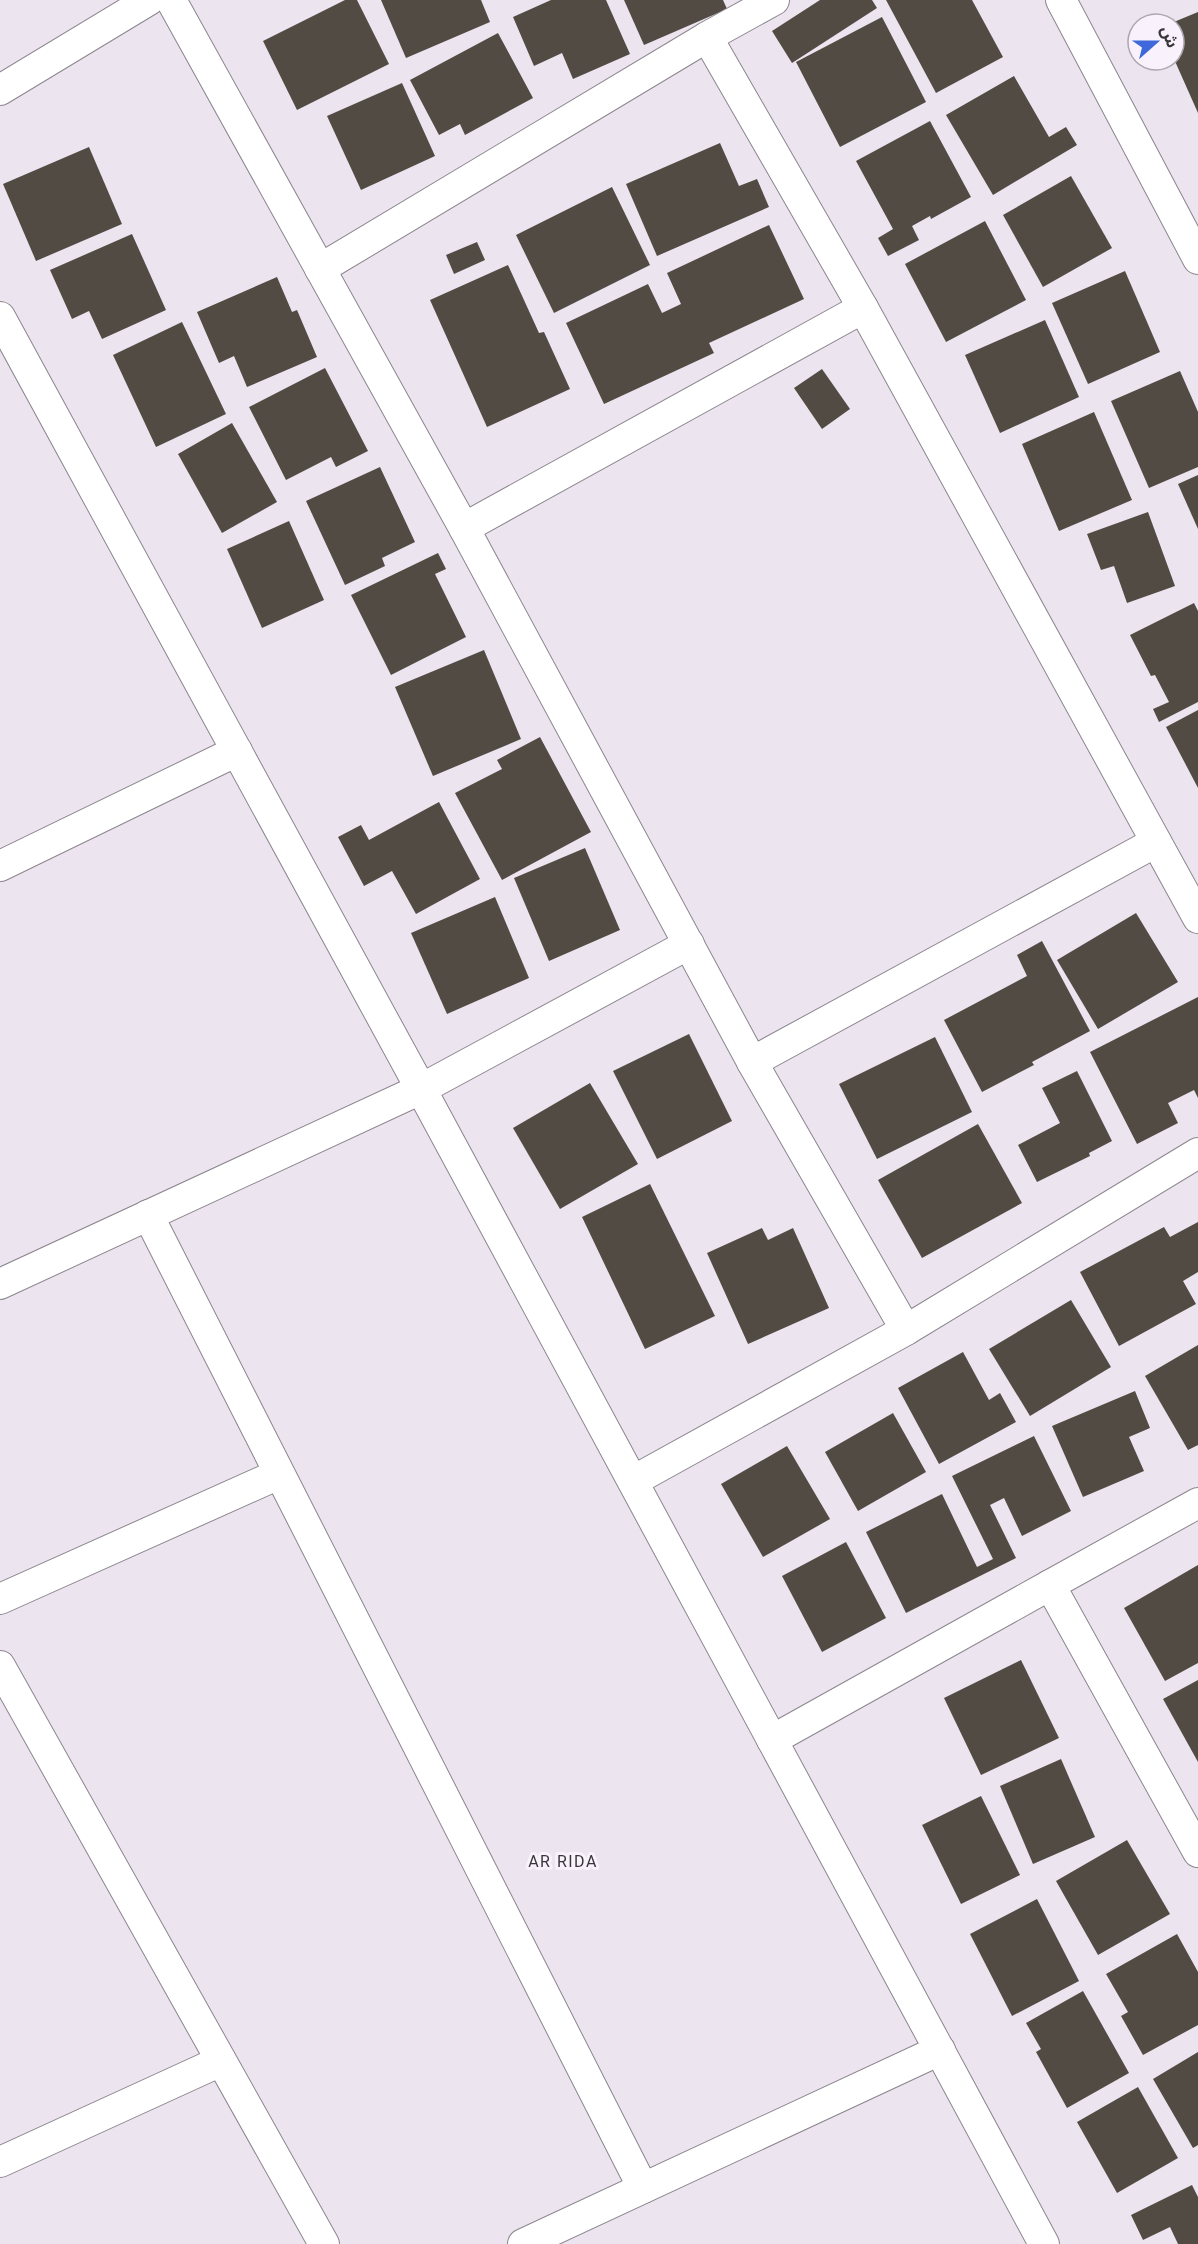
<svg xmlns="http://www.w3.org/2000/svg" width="1198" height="2244" font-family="Roboto,'Noto Sans Arabic',sans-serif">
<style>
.building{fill:#524b43}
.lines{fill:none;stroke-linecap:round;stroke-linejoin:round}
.street-casing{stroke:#8c858e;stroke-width:32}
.street{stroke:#fff;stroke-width:30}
.labels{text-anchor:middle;stroke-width:6;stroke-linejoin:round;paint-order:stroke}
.neighbourhood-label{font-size:16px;letter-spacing:1.5px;fill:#3a373b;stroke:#f9f1fc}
</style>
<rect width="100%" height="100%" fill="#ece4ef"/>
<g class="building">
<path d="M345,0H357L389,64L297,110L263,41Z"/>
<path d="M381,0H481L490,22L406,58Z"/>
<path d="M551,0H606L630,54L573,79L562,53L534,66L513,17Z"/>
<path d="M624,0H723L727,9L644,45Z"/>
<path d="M820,0H872L877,8L792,63L772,31Z"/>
<path d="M886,0H972L1003,57L936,93Z"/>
<path d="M1198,12V113L1174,59V24H1169Z"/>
<path d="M882,17L926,102L840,147L796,62Z"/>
<path d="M498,33L533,98L465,135L460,124L439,135L410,80Z"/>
<path d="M1014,76L1049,137L1066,127L1077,145L993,195L946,115Z"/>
<path d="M402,83L435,156L361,190L327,116Z"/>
<path d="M930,121L971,197L931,219L930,216L912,226L919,240L888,256L878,238L893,229L856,161Z"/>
<path d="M720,143L739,186L757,179L769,207L657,256L626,184Z"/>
<path d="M89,147L122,224L36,261L3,184Z"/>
<path d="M1071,176L1112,248L1043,287L1003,215Z"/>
<path d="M612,187L650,265L554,313L516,235Z"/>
<path d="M985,221L1026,300L946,342L905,264Z"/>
<path d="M769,225L804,299L709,343L714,353L604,404L566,323L648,284L662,313L681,304L667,273Z"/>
<path d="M132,234L166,310L102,339L89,311L72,319L50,270Z"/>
<path d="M477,242L485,260L454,274L446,255Z"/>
<path d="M508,265L539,333L544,332L570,389L487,427L430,300Z"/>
<path d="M1125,271L1160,352L1088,384L1052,303Z"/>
<path d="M277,277L292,312L297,310L317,357L247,387L234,356L219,363L197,312Z"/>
<path d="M1045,320L1079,397L1000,433L965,355Z"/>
<path d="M182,322L226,414L156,447L113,355Z"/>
<path d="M325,368L368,451L336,467L331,457L286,480L249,407Z"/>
<path d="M822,369L850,409L822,429L794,388Z"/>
<path d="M1180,371L1198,412V467L1149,488L1111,401Z"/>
<path d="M1094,412L1132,500L1059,531L1022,444Z"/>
<path d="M232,423L277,502L222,533L178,454Z"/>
<path d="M380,467L415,542L382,558L385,566L345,585L306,501Z"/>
<path d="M1198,475V529L1178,484Z"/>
<path d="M1148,512L1175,586L1127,603L1114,566L1101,570L1087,534Z"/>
<path d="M289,521L324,600L262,628L227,549Z"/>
<path d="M438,553L446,569L435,574L466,637L391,675L351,595Z"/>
<path d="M1194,603L1198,611V702L1159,722L1153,709L1169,702L1155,675L1151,676L1130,635Z"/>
<path d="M484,650L521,739L433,776L395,687Z"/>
<path d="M1198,710V788L1166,727Z"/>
<path d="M540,737L591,832L502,880L455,793L502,769L497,760Z"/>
<path d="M439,802L480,879L416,914L392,871L364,886L338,837L361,825L369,840Z"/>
<path d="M585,848L620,930L549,961L514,878Z"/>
<path d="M495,897L529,978L447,1014L411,933Z"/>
<path d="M1136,913L1178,982L1098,1029L1057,960Z"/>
<path d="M1042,941L1090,1031L1032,1062L1034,1065L982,1092L944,1020L1027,976L1017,955Z"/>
<path d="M1198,997V1098L1194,1090L1168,1103L1178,1123L1137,1144L1090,1052Z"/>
<path d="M689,1034L732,1121L657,1159L613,1071Z"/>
<path d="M935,1037L972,1112L877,1159L839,1084Z"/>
<path d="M1077,1071L1112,1141L1089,1153L1090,1156L1037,1182L1018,1145L1060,1123L1042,1088Z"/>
<path d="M590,1083L638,1164L560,1209L513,1128Z"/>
<path d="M978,1124L1022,1203L922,1258L878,1180Z"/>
<path d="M650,1184L715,1316L645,1349L582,1217Z"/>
<path d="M1198,1222V1272L1183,1281L1196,1304L1119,1346L1080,1272L1164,1227L1170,1237Z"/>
<path d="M762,1228L768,1240L793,1228L829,1308L748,1344L707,1253Z"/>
<path d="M1071,1300L1111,1367L1030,1416L989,1349Z"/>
<path d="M1198,1345V1445L1188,1450L1145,1376Z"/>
<path d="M963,1352L989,1400L1000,1393L1016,1422L939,1464L898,1388Z"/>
<path d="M1135,1391L1150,1428L1129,1437L1144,1471L1083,1497L1052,1426Z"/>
<path d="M893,1413L926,1472L858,1511L825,1452Z"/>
<path d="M1034,1436L1071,1511L1022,1536L1004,1498L990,1505L1016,1558L906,1613L866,1532L942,1494L977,1567L993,1559L952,1476Z"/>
<path d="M787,1446L830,1519L763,1557L721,1484Z"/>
<path d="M846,1542L886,1618L822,1652L782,1576Z"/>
<path d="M1198,1565V1663L1165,1681L1124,1608Z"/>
<path d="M1021,1660L1059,1738L981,1775L944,1698Z"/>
<path d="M1198,1680V1762L1163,1699Z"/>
<path d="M1061,1759L1095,1837L1033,1864L1000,1786Z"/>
<path d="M981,1796L1020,1875L961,1904L922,1825Z"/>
<path d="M1127,1840L1170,1914L1098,1955L1056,1881Z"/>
<path d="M1037,1899L1079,1981L1012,2016L970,1934Z"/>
<path d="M1177,1934L1198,1972V2025L1143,2055L1121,2016L1128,2012L1106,1974Z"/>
<path d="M1083,1991L1129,2073L1067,2108L1036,2052L1041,2049L1026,2023Z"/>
<path d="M1198,2052V2145L1193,2148L1153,2079Z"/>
<path d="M1138,2087L1178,2158L1117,2193L1077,2122Z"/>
<path d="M1192,2185L1198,2197V2244H1178L1170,2227L1143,2240L1131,2215Z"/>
</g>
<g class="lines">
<defs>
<g id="street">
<path d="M171,0L464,528L752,1062L906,1330"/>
<path d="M1061,0L1198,259"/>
<path d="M707,37L863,308L1198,918"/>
<path d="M0,90L149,0"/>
<path d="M320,269L707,37L774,0"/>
<path d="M0,317L421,1089L1044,2244"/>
<path d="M464,528L863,308"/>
<path d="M0,866L237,751"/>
<path d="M752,1062L1156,842"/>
<path d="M148,1215L643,2188"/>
<path d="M0,1284L421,1089L689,944"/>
<path d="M633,1481L906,1330L1198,1153"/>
<path d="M1198,1503L1050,1585L1198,1852"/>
<path d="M0,1599L279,1474"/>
<path d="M0,1666L324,2244"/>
<path d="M772,1740L1050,1585"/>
<path d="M0,2162L221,2061"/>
<path d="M523,2244L940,2050"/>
</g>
</defs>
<use href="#street" class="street-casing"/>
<use href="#street" class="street"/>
</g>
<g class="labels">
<g class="neighbourhood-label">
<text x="563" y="1867">AR RIDA</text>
</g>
</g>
<g transform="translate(1156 42) rotate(69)"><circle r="28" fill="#f9f1fc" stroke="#ada7af" stroke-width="1.5"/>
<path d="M0-4.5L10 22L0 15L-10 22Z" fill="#3f69da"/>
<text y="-9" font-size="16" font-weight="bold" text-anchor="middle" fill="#3a373b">ش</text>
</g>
</svg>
